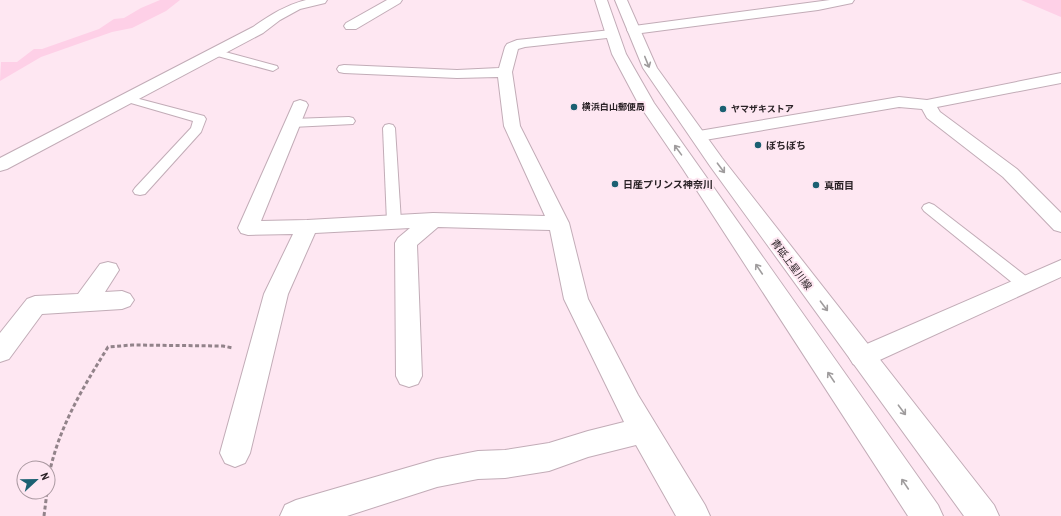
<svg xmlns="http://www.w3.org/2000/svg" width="1061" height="516" font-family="'Archivo Narrow','Noto Sans JP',sans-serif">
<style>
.green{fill:#fed0e7}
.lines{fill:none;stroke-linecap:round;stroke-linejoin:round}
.service-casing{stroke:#c2acb7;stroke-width:2}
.minor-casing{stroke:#c2acb7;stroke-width:2}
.secondary-casing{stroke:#c2acb7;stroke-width:2}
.path{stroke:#92838a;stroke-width:3;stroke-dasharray:4 2.5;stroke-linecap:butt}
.service{fill:#fff;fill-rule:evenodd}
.minor{fill:#fff;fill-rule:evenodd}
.secondary{fill:#fff;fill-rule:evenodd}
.oneway{stroke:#9f9c9d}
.poi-dot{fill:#1b6072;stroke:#fee7f2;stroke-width:1.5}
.labels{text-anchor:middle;stroke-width:4;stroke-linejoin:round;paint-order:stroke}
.far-poi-label{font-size:9px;font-weight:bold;fill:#2a2226;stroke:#fee7f2;text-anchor:start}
.poi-label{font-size:10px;font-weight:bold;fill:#2a2226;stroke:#fee7f2;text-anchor:start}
.street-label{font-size:10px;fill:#2a2226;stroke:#fee7f2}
</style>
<rect width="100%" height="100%" fill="#fee7f2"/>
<g class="green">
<path d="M160,0H180L166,11L132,28L112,32L41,57L0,81L1,62H17L34,49H42L99,29L114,19L124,18L141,8Z"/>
<path d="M1021,0H1061V17Z"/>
</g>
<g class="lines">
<defs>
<g id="service">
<path d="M214,49L277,66L278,68L273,71L210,54L209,52L210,50Z"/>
<path d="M128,96L204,116L206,119L201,132L145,194L140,195L135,194L133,191L135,188L191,128L193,121L124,101L122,99L124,97Z"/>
<path d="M349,117L353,118L355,121L353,124L292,127L288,126L286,123L288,120L292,119Z"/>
<path d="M389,124L393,125L395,128L401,222L399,225L394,227L389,225L387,222L383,128L385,125Z"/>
<path d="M929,203L934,205L1031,280L1033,284L1031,288L1025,290L1019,288L924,211L922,208L924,205Z"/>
</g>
<g id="minor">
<path d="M306,0H327L325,3L300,9L280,20L263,33L7,169L0,171V158L253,27C270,15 286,5 306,0Z"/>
<path d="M387,0H402L400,3L356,29H346L344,26L346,23Z"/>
<path d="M830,0H854L852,3L818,10L634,34L629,33L627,30L629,27L634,26Z"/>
<path d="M611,30L616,31L618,34L616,37L525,47L518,49L512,72L520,126L569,223L588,299L638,395L705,505L710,516H676L636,445L588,457L549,471L505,478L478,479L437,487L347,516H280L285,505L296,500L437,459L478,451L505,450L549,443L588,431L624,422L564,299L550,230L438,227L417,245L422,376L418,384L409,387L400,384L396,376L395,243L398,238L410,228L315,233L288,294L250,453L245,463L235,467L225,463L220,453L264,294L293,234L248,235L241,233L238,228L294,102L300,100L306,102L308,105L261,221L307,220L433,213L545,216L504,126L498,77L457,78L344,73L339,72L337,69L339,66L344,65L457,70L499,68L505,47L507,44L517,40Z"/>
<path d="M1061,73V83L937,107L940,112L1017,169L1061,213V232L1054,230L1003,177L927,118L922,109L899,107L699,141L693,140L690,136L693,132L699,131L899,97L927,100Z"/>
<path d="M1061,260V277L871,364L862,368L853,364L849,357L853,350Z"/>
<path d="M108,262L116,264L119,270L105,292L122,291L130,294L134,300L130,306L122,309L42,314L9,359L0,362V333L27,299L35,296L78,294L100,264Z"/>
</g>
<g id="secondary">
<path d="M595,0H607L626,54L654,103L938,505L943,516H908L683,169L638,103L612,54Z"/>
<path d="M615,0H627L657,68L722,158L994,505L999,516H964L710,166L643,68Z"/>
</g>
</defs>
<use href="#service" class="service-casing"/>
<use href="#minor" class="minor-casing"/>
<use href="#secondary" class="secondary-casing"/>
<g class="path">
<path d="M48,480C57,430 82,389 108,347L132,345L223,346L233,348"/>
<path d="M44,516L47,492"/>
</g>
<use href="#service" class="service"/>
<use href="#minor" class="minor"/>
<use href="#secondary" class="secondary"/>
</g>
<defs><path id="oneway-shaft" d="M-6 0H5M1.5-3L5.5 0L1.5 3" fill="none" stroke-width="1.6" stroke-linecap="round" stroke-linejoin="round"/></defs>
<g class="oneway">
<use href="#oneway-shaft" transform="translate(647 62) rotate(68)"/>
<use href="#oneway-shaft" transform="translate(678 150) rotate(-126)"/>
<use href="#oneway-shaft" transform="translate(721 168) rotate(53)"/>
<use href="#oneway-shaft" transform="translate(759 269) rotate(-124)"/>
<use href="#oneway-shaft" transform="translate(824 306) rotate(53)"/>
<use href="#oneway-shaft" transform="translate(831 377) rotate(-124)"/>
<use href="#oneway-shaft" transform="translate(902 410) rotate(53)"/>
<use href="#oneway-shaft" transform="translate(905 484) rotate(-124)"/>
</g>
<g class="poi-dot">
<circle cx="574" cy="107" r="4"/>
<circle cx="723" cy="109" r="4"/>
<circle cx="758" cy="145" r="4"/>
<circle cx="615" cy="184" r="4"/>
<circle cx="816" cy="185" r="4"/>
</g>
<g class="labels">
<g class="far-poi-label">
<text x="582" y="110">横浜白山郵便局</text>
<text x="731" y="112">ヤマザキストア</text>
</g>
<g class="poi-label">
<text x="766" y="149">ぼちぼち</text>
<text x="623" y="188">日産プリンス神奈川</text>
<text x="824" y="189">真面目</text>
</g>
<g class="street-label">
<text transform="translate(792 264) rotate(53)" y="4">青砥上星川線</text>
</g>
</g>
<g transform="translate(36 480) rotate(68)"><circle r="19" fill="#fee7f2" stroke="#a998a0"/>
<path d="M0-3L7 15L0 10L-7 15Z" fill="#1b6072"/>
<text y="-6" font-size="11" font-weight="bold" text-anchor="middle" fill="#2a2226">N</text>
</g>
</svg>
